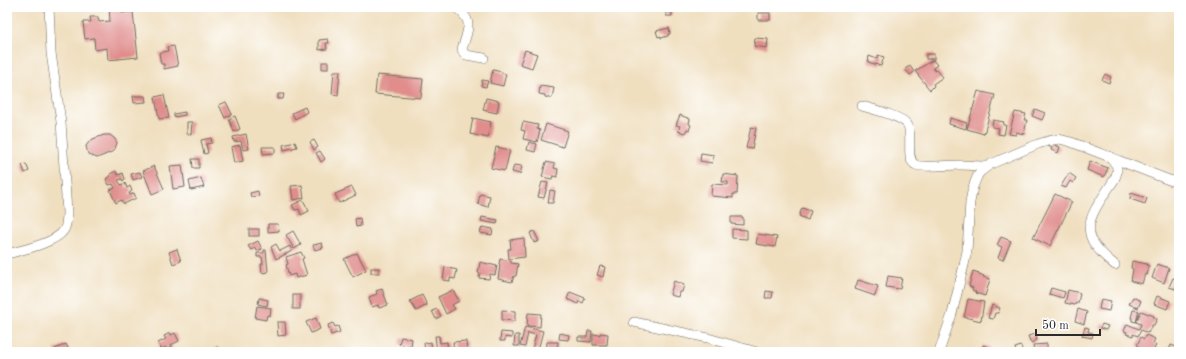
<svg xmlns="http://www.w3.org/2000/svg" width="1186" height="359" font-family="'Old Standard TT',serif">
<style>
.building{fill:#e08d8c}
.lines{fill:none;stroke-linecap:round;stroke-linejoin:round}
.minor-casing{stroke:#706a5f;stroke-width:10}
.minor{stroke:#fff;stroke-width:9}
</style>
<rect width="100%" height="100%" fill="#fff"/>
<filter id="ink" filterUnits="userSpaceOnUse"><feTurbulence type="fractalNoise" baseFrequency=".025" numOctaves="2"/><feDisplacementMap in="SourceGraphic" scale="8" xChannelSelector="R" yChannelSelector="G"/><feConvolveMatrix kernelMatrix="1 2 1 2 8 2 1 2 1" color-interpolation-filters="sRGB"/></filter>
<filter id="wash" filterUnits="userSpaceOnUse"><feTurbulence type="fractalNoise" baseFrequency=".012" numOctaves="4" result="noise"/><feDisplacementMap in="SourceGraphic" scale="16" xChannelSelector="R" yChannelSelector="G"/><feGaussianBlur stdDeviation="0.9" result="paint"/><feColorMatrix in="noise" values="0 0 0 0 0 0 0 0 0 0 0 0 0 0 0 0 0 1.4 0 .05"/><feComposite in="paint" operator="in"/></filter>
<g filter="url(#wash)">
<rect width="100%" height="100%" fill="#f0dfbf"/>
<g id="blocks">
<g class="building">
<path d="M109,7H122V13L133,12L138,57L108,60L107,48L95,50L94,38L85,39L83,22H91L90,17H98L99,22L110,21Z"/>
<path d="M666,7L672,8V16H666Z"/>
<rect x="758" y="13" width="12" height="7"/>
<path d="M669,28L670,34H668V36L661,38V36L658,37L656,31Z"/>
<path d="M755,38L768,39L767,48L754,46Z"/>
<path d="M328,39L329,43H326L327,49L319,50V40Z"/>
<path d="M174,46L178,66L164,69V64H161L159,53L168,51L167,47Z"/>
<path d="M525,50L537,54L532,68L520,64Z"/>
<rect x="926" y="54" width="8" height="5"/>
<path d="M878,55L884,57L881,66L868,62L869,56L877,59Z"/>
<path d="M933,60L937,65L933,68L935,71L937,70L943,77L933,84L934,86L930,90L915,71Z"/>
<rect x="322" y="62" width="6" height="7"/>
<path d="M910,66L914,72L910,75L905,69Z"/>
<path d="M493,70L502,72V73L506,74L503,86L490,83Z"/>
<path d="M334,71H340L338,95L332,94Z"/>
<path d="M1105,74L1111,77L1109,83L1102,80Z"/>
<path d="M377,75L423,79L421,98L375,94Z"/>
<path d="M482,80L488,81L486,87L481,86Z"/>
<path d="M540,86L554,88L552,98L545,97V95L539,94Z"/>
<path d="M978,91L995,95L984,134L967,129Z"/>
<path d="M278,94H284L283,99H278Z"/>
<path d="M164,95L169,118L159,119L155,97Z"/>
<path d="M133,96H145L146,102L134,103Z"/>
<path d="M486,98L499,101L497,113L483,110Z"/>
<path d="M226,102L232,114L225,118L219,105Z"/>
<path d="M305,107L307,112L295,119L292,113Z"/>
<path d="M1035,109L1045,113L1042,120L1032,116Z"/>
<path d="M185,112V115L174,117V114Z"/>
<path d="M1015,112L1026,114L1024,120H1027L1024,134L1016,132V135L1009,134Z"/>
<path d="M680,115L690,119L689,124L691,125L689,130L687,129L685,133L678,131L680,126L676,125Z"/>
<path d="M235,116L240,129L234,132L229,119Z"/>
<path d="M473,118L491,122L488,138L470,134Z"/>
<path d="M950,118L967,123L966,129L949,124Z"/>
<path d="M993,120L1004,122L1003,125H1006L1004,135L998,134L999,128L992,127Z"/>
<path d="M187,122H192L191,134H187Z"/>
<path d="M523,122L538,125L537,129L540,130L537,142L523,139L525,131L521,130Z"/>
<path d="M546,124L568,131L563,147L541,140Z"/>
<path d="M751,127L756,128L752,149L746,148Z"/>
<path d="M246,134L249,149L243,150L241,141L234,142L233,137Z"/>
<path d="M104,135H110L115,139L117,143L114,151L97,158L88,154L86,146L89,142L93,139Z"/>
<path d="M211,138L212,143L206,144L208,153L204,154L201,140Z"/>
<path d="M314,140L318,147L314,150L310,142Z"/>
<path d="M295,142L297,147L284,150L283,145Z"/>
<path d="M529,142L537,144L535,152L527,150Z"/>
<path d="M1049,143L1060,147L1058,153L1051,150L1052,148L1048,146Z"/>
<path d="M240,145L243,161L234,163L231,147Z"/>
<path d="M262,147H275V153L263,154Z"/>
<path d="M496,147L510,150L505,171L491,168Z"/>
<path d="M320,151L325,159L321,162L316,153Z"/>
<path d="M701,153L714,155L712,163L700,161Z"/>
<path d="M192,159H199V168H193Z"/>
<path d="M1090,161L1108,168L1104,177L1087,170Z"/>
<path d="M546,162L555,164L554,168L558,169L557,177L553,176L552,179L542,177Z"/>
<path d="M26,164L29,171L25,173L22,165Z"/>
<path d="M182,165L185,187L173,189L170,166Z"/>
<path d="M514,165L522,166L520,174L512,172Z"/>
<path d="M154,166L164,189L152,194L143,171Z"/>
<path d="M116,171L118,175L123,173L125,179L123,181L122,179L118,180L121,185L125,183L127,188L130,186L132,191L129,193L130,195L134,193L136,198L124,204L121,200L116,203L110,190L115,188L113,184L109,185L106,179L111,176L110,174Z"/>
<path d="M140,172L142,177L133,180L131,174Z"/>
<path d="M1069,173L1076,178L1073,183L1070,181L1066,188L1061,186Z"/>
<path d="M723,174L738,176L737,194H733V198L711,196L712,184L728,185V182H722Z"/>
<path d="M201,178L204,187L191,190L189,181Z"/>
<path d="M542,182L548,183L544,198L538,197Z"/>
<path d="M302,185L304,198L293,200L291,186Z"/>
<path d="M352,187L356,195L339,203L335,194Z"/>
<path d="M550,190L555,191L553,203H548Z"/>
<path d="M258,191L259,196L251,197L250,193Z"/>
<path d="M1131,193L1147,198L1145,204L1130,199Z"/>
<path d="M480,194L490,196L488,207L478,204Z"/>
<path d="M1055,194L1072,202L1050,246L1033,238Z"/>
<path d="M303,200L309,211L301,215L299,209L295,210L292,205Z"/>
<path d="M802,208L811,211L808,220L799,216Z"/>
<path d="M482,217L498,220L497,224L481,221Z"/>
<path d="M731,217H743V225L731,224Z"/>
<path d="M360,218L361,226L356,227L355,219Z"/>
<path d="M268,224H278L279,231L268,232Z"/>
<path d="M482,227L493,229L492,235L480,233Z"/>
<rect x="249" y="229" width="10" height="7"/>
<path d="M732,229L747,230V239L732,238Z"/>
<path d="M293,231L301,245L294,249L286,235Z"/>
<path d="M534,231L539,241L534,243L530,233Z"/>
<path d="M758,234L777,237L775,247L756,244Z"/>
<path d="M1001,237L1011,241L1003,260L998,258L1002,247L997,245Z"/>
<path d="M524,238L525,257L509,259L508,249H511L510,240Z"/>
<path d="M258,241L262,249L257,251L256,248L251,250L248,246Z"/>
<path d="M322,243L323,248L315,250L313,245Z"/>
<path d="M276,244L280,251L290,246L292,251L276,259L271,247Z"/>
<path d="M177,249L181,261L173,264L169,252Z"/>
<path d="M264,250H266L268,272L262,273L261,264H263L262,257H257V253H264Z"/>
<path d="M301,252L304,258L302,259L307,275L296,278L295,274L289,276L286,265L288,264L286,257Z"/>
<path d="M357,253L366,270L353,277L344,259Z"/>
<path d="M500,259L511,261V263L518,264L516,276H514L512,282L498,279L500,265L499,264Z"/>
<path d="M1132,261L1147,264V265L1149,266L1147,275L1145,274L1142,284L1131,281L1133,269L1131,268Z"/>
<path d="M480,262L497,266L495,275L490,274L489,279L479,278L480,273H478Z"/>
<path d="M1157,264L1169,268L1164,283L1152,278Z"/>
<path d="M600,266L605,267L603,277L597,275Z"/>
<path d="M445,267L457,270L455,279L450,278V281L443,280Z"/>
<rect x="371" y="268" width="8" height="5"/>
<path d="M973,271L979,273V274L984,276L983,277L990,279L985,296L975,293L976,292L972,290L973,288L969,286Z"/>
<path d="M888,276L902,278L900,289L886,287Z"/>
<path d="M1173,278L1179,280V290L1169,287Z"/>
<path d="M858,280L878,286L875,296L855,289Z"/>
<path d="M674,281L684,285L682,292H679L678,297L670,295Z"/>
<path d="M1051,288L1065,292L1063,298L1049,294Z"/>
<path d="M382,289L388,305L379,308L378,305L372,307L369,297L377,294L376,291Z"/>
<path d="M453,290L459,301L452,305L455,309L446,314L438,297Z"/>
<path d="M1068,290L1080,293L1078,303H1076L1075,305L1065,303Z"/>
<path d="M766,291L773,292L772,298H765Z"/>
<path d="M570,292L585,298L583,303L579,301L578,304L567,299Z"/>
<rect x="293" y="295" width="7" height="14"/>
<path d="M422,295L427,305L416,311L410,301Z"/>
<path d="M1157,296L1170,301L1167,309L1154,304Z"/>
<path d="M1133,297L1141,301L1138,308L1129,304Z"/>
<path d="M259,298L268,300L267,306L258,304Z"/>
<path d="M968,299L984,302L981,321L964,317Z"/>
<path d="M1101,299L1111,301L1109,311L1099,309Z"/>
<path d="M992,305L1000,308L998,313H995L993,319L988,318Z"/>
<path d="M257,306L271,308L270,316L267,315L266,320L255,318Z"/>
<path d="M437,309L441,316L436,319L432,311Z"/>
<path d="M1078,309L1087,312L1084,324L1075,321Z"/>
<path d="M502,310L515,311V321L502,320Z"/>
<path d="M1133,310L1139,311L1136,322L1132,321V318H1131Z"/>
<path d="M1141,311L1154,316V318L1157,319L1154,325H1152L1148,333L1141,330L1138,336L1133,334V336L1126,334L1127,332L1124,331L1127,324L1139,329L1141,324L1136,322Z"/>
<path d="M528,313L541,314L540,327L527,326Z"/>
<path d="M316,318L320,329L311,333L306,322Z"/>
<path d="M277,322H285L286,335L278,336Z"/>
<path d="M333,323L335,327L338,326L340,332L331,335L328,325Z"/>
<path d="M1102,324L1108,326L1106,330L1100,328Z"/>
<path d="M525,327L543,331L538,350L532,349L536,335L528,333L525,347L520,346Z"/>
<path d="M1085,327L1089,328L1088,332L1093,333L1092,338L1082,336Z"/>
<path d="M588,331H592L591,342L578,341V337H587Z"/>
<path d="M501,332L512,333V338L505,337V341H500Z"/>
<path d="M170,333L171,335L175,333L179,341L171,345L173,350L168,352L166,347L161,349L158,343L166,339L164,336Z"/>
<path d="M560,333L569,335L568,340L559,339Z"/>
<path d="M600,333L608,334L607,345H593V334L600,335Z"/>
<path d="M1035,334L1037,340L1031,343L1028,336Z"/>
<path d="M515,335H519V346H514Z"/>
<path d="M1146,335L1155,339L1153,343L1156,345L1153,352L1149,351V352H1137L1140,347L1137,345L1141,337L1144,339Z"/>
<path d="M435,336H439L440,343L447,342L448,352H437Z"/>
<path d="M401,337L412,339L411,347L399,344Z"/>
<path d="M466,341L467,352H454L453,342Z"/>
<path d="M431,342L432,352H425L424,343Z"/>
<path d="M547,342H558L557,352H546Z"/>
<path d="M66,344L70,352H56L55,349Z"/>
<path d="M1047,344V352H1034L1033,345Z"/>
<path d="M983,345L989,347L988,351L981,352Z"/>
<path d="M1171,345L1179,348V352H1168Z"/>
<path d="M1021,346L1023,352H1016L1015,348Z"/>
<path d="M218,347L220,352H208Z"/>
</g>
</g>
</g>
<g filter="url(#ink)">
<use href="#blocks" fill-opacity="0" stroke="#706a5f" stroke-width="1"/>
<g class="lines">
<defs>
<g id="minor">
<path d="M454,7C475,19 468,30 462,49L463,52L466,55L484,58"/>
<path d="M862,106C872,109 901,116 907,124C914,134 904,160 916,165C923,168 949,165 959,165C968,165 977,166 987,166"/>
<path d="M1109,156C1112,160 1117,164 1117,169C1118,176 1112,183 1108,189C1085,223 1079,236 1115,265"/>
<path d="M7,254C22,250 56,243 64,230C67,225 67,217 67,212L61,122L51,53L49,7"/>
<path d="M634,322L708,338L757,352"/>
<path d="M939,352L952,314L964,265L967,251L970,202L973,187L977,177L980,172L991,164L1038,144L1048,141L1059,139L1071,142L1169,180L1179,182"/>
</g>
</defs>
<use href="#minor" class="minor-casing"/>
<use href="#minor" class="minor"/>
</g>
</g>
<rect width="1186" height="359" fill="none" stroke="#fff" stroke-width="24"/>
<path d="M1036 329v6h64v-6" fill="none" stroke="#2b2b2b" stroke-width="2"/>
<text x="1042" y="329" font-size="12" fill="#2b2b2b" stroke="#ffffff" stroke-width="3" paint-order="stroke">50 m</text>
</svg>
